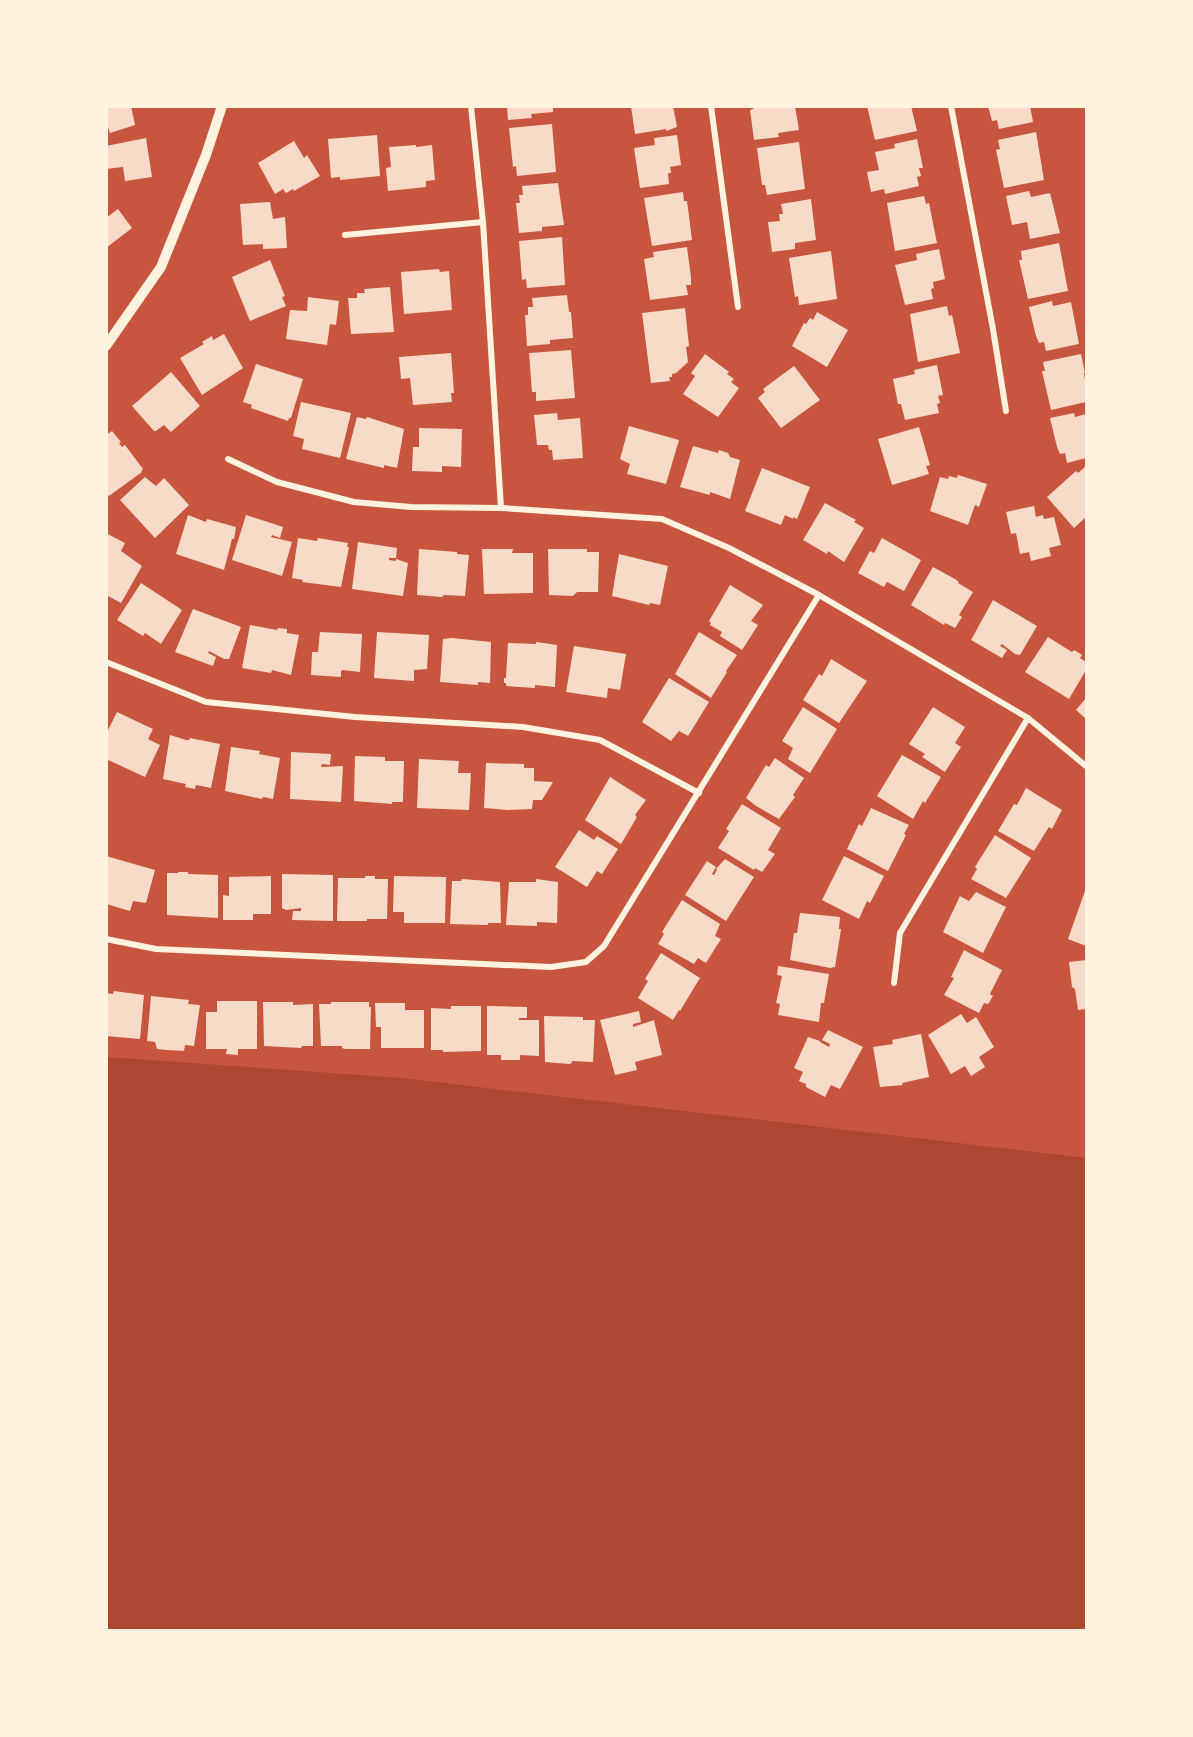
<svg xmlns="http://www.w3.org/2000/svg" width="1193" height="1737" font-family="Commissioner,sans-serif">
<style>
.green{fill:#ae4732}
.building{fill:#f7dbc8}
.lines{fill:none;stroke-linecap:round;stroke-linejoin:round}
.minor{stroke:#fff3e0;stroke-width:6}
.tertiary{stroke:#fff3e0;stroke-width:10}
</style>
<rect width="100%" height="100%" fill="#c8553d"/>
<path class="green" d="M107,1057L402,1078L1086,1158V1630H107Z"/>
<g class="building">
<path d="M106,106H131L135,125L110,133L106,122Z"/>
<path d="M507,106H553V112L531,114L532,118L508,120Z"/>
<path d="M631,106H673L677,127L666,131V129L635,134Z"/>
<path d="M753,106H795L799,130L778,133L779,137L754,140L750,110L753,109Z"/>
<path d="M867,106H911L917,131L875,140Z"/>
<path d="M988,106H1030L1033,122L999,129L997,120L992,121Z"/>
<path d="M552,124L556,172L517,176L516,166L513,167L509,128Z"/>
<path d="M1036,132L1044,180L1004,188L996,150L1000,149L998,140Z"/>
<path d="M377,135L380,176L340,180V177L331,178L328,139Z"/>
<path d="M677,135L681,165L670,167L671,173H668L669,184L640,188L634,148L655,145L654,138Z"/>
<path d="M146,138L152,177L125,181L123,167L106,169V146Z"/>
<path d="M917,139L923,168H919L921,176L917,177L919,186L885,194L884,189L871,192L867,172L879,170L875,152L895,148L894,144Z"/>
<path d="M294,141L304,158L307,155L320,176L294,191L293,189L286,193L283,189L275,194L258,163Z"/>
<path d="M799,142L805,189L767,195L765,185H762L757,148Z"/>
<path d="M416,145V147L432,145L435,180L426,181V187L388,191L386,168L391,167L389,147Z"/>
<path d="M558,183L564,225L542,227V231L519,233L516,203H520L519,195H523L522,186Z"/>
<path d="M1029,191L1031,197L1050,193L1060,233L1030,239L1027,222L1012,225L1006,196Z"/>
<path d="M683,192L684,201H687L692,240L652,246L644,198Z"/>
<path d="M924,196L926,204L929,203L937,243L895,251L887,203Z"/>
<path d="M811,199L816,240L795,243V249L772,252L768,222L780,221L779,214H783L781,204Z"/>
<path d="M270,202L273,219L285,217L287,248L263,249V244L243,245L240,204Z"/>
<path d="M118,209L132,228L106,248V218Z"/>
<path d="M562,237L565,285L527,288L526,279L522,280L519,241Z"/>
<path d="M1059,243L1068,291L1028,299L1019,260H1022L1021,251Z"/>
<path d="M687,247L691,277V285H686L688,295L650,300L644,259L654,257L653,252Z"/>
<path d="M939,249L945,279L933,282L934,288L931,289L933,299L905,305L895,265L917,260L916,254Z"/>
<path d="M831,251L837,299L799,305L798,296L795,297L789,258Z"/>
<path d="M270,260L285,296L282,297L286,306L250,321L232,277Z"/>
<path d="M439,269L440,272L449,271L452,310L404,314L401,272Z"/>
<path d="M390,287L394,332L351,334L348,298H357V293H365L364,289Z"/>
<path d="M567,295L569,312H571L573,338L550,340V344L527,346L525,315H528V307H533L532,298Z"/>
<path d="M308,297L339,301L336,325L330,324L327,345L286,339L290,310L307,311Z"/>
<path d="M1052,301L1053,306L1071,302L1079,344L1046,351L1044,342L1039,343L1036,336L1029,307Z"/>
<path d="M947,306L949,316L952,315L960,353L918,362L910,314Z"/>
<path d="M685,308L689,346L686,347L688,362L676,373L672,374V377H669L670,381L651,383L642,313Z"/>
<path d="M817,312L848,330L827,367L792,346L804,323L806,324L810,318L813,320Z"/>
<path d="M224,334L243,368L202,395L180,358L204,344L202,342L212,336L213,340Z"/>
<path d="M571,350L575,398L536,401V392H532L529,353Z"/>
<path d="M451,353L454,393H451L452,402L413,405L410,378L401,379L399,357Z"/>
<path d="M705,354L729,372L727,374L734,379L731,382L739,388L718,417L683,394L695,376L691,373Z"/>
<path d="M1081,354L1085,373H1084L1086,387V402L1051,410L1042,371H1045L1043,362Z"/>
<path d="M256,364L303,379L291,418H289L288,421L251,408L252,405L243,402Z"/>
<path d="M937,365L943,395L938,396L940,403L937,404L939,413L905,420L901,404H898L893,379L915,374L914,370Z"/>
<path d="M794,366L820,400L781,428L758,398L765,392L763,389Z"/>
<path d="M171,372L200,406L171,432L164,425L156,431H154L132,406Z"/>
<path d="M301,402L351,413L340,458L302,449L304,439L293,436Z"/>
<path d="M557,413L558,420L580,418L583,458L553,460L552,450H549L548,445H537L534,415Z"/>
<path d="M1074,413L1075,417L1086,414V458L1067,463L1065,453L1060,454L1057,447L1050,418Z"/>
<path d="M357,417L366,419L367,417L404,429L397,468L384,465V468L346,459Z"/>
<path d="M629,426L679,440L666,484L627,474L630,464L620,459Z"/>
<path d="M919,427L930,465L926,466L929,474L892,485L878,439Z"/>
<path d="M419,428L462,429L461,467L442,466V472L412,471L413,447H419Z"/>
<path d="M112,431L121,442L119,443L122,447L125,445L143,469L141,471L142,472L109,496L106,493V435Z"/>
<path d="M693,446L718,453L719,450L728,453L730,457L740,460L730,499L710,492V495L680,487Z"/>
<path d="M1085,467L1086,469V517L1074,528L1047,497L1076,471L1078,473Z"/>
<path d="M762,468L810,487L797,519L793,517V519L777,511L785,515L781,525L745,511Z"/>
<path d="M958,475L987,484L979,507L975,505L968,525L930,511L940,477L948,479L949,476L957,478Z"/>
<path d="M145,477L156,486L164,478L189,505L155,538L120,500Z"/>
<path d="M825,503L856,520L854,522L864,528L844,562L828,551L827,554L803,540Z"/>
<path d="M1034,506L1036,517L1043,515L1044,519L1054,517L1061,545L1049,548L1051,556L1031,561L1029,552L1020,554L1016,533L1011,534L1006,512Z"/>
<path d="M188,515L206,522L207,519L236,527L234,539H232L224,570L176,554Z"/>
<path d="M246,515L283,527L280,538L272,535L271,537L292,542L282,576L232,560Z"/>
<path d="M106,533L125,543L121,551L142,566L121,603L106,595Z"/>
<path d="M298,538L317,541L318,538L348,543L347,547H349L341,587L302,582L303,580L292,578Z"/>
<path d="M882,538L921,560L904,591L887,582L884,587L858,573L870,551L874,553Z"/>
<path d="M358,542L397,548L396,558H389V560L396,561V559L408,563L403,596L352,589Z"/>
<path d="M419,549L457,552V554L469,555L465,596L444,595L442,597L417,595Z"/>
<path d="M482,549H513L512,553H533V593L484,594Z"/>
<path d="M548,549H587V552H599L598,592H577L573,596L549,595Z"/>
<path d="M619,554L668,566L660,605L650,603L649,605L612,596Z"/>
<path d="M933,567L955,579L959,582L958,583L973,592L959,615L962,617L955,628L945,623L944,625L911,605Z"/>
<path d="M141,583L182,610L161,644L145,633L143,636L117,620Z"/>
<path d="M730,585L763,605L751,621L758,625L742,650L720,636L722,632L710,625L711,623L709,621Z"/>
<path d="M993,600L1037,626L1020,655L1015,654L1002,644L1000,646L1007,650L1002,658L971,640Z"/>
<path d="M193,609L241,627L229,659H224L209,651L208,653L216,657L213,666L175,652Z"/>
<path d="M250,625L277,630L278,628L287,629V633L299,635L291,675L272,670L271,673L242,668Z"/>
<path d="M320,632L362,634L360,672L343,670L341,671V677L311,675L312,652H318Z"/>
<path d="M377,632L429,635L427,669L414,670V681L374,678Z"/>
<path d="M699,632L737,655L726,671L727,672L711,698L675,674Z"/>
<path d="M1048,637L1072,652L1074,650L1082,655L1080,658L1086,662V670L1069,699L1025,672Z"/>
<path d="M452,638L491,642L490,683L478,682V685L440,682L443,639Z"/>
<path d="M536,642L557,645L555,687L535,685V688L506,686V683H504V678H506L508,643L536,644Z"/>
<path d="M574,646L626,654L620,690L608,688L607,698L566,692Z"/>
<path d="M831,659L867,681L839,723L803,700L819,674L822,676Z"/>
<path d="M669,678L709,702L688,736L679,731L671,741L642,722Z"/>
<path d="M1086,698V719L1076,710Z"/>
<path d="M803,707L837,729L810,773L788,759L793,748L782,741Z"/>
<path d="M933,707L965,727L955,743L961,747L945,772L922,757L925,754L909,744Z"/>
<path d="M117,712L153,729L148,739L160,745L145,777L106,759V734Z"/>
<path d="M170,735L186,740H189L190,738L220,744L211,788L196,785L195,789L185,787L186,784L163,779Z"/>
<path d="M231,747L260,751L259,754L280,758L273,799L263,797L262,799L225,791Z"/>
<path d="M291,752L331,754L330,765L322,764L321,767L343,766L341,802L290,799Z"/>
<path d="M902,755L941,777L925,803L923,801L913,819L877,796Z"/>
<path d="M355,756L385,757V761H404L403,802H392V804L354,801Z"/>
<path d="M775,758L804,778L793,795L795,797L779,819L756,806L746,798L766,765L769,767Z"/>
<path d="M419,759L459,761L458,773H471L469,810L417,808Z"/>
<path d="M486,763L524,764V768H534V781L553,782L542,800H533L532,809L508,810L484,808Z"/>
<path d="M610,777L646,800L635,815L637,817L621,844L585,820Z"/>
<path d="M1026,788L1062,810L1052,829L1049,827L1034,851L998,831L1014,804L1017,805Z"/>
<path d="M742,804L781,828L768,850L775,854L762,872L755,868L754,870L718,848L729,831L726,829Z"/>
<path d="M871,808L909,825L904,834L906,835L888,871L847,849L859,824L862,826Z"/>
<path d="M579,830L594,840L597,836L618,849L602,874L597,871L587,887L555,867Z"/>
<path d="M995,835L1031,858L1006,898L971,879L977,869L975,867Z"/>
<path d="M106,856L155,870L146,903L133,901L130,911L106,904Z"/>
<path d="M844,856L884,876L870,903L867,901L859,919L822,900Z"/>
<path d="M725,859L754,877L726,921L685,895L707,861L716,867L712,874L714,875L717,870L716,869Z"/>
<path d="M178,872H188V874L218,875V918L167,915V873H178Z"/>
<path d="M282,874L333,875V921L292,920L293,911H301V908L286,910L282,908Z"/>
<path d="M271,876V914H253V920H223V895L229,896V877Z"/>
<path d="M365,876H375V879H388L387,919H367V921H337L338,878H365Z"/>
<path d="M394,876L446,877L445,923H404V912H393Z"/>
<path d="M462,879L500,882L501,923H488V925L450,924L452,881H461Z"/>
<path d="M536,879L558,882L557,923L537,922V926L506,925L509,882H536Z"/>
<path d="M1086,888V946L1068,939Z"/>
<path d="M976,892L1006,907L983,953L943,932L960,896L969,901Z"/>
<path d="M682,900L720,924L715,936L721,939L706,963L698,958L694,964L658,944L664,934L662,932Z"/>
<path d="M800,913L840,917L839,929H841L835,967L830,968L790,960L794,933H797Z"/>
<path d="M964,950L1002,970L990,994L993,996L988,1004L984,1003L979,1013L944,995L954,978L951,977Z"/>
<path d="M661,953L700,978L680,1011L679,1010L673,1020L638,998L648,981L645,979Z"/>
<path d="M1086,960V1009L1078,1010L1075,989L1072,987L1069,962Z"/>
<path d="M778,966L829,974L824,1003H821L819,1022L778,1015L780,1004L776,1003L782,976L777,975Z"/>
<path d="M114,991L144,995L140,1039L106,1036V993L113,994Z"/>
<path d="M151,996L189,1000L188,1004L200,1005L194,1046L185,1045L184,1051L167,1050L157,1049L155,1042L147,1041Z"/>
<path d="M217,1001H257V1049H238V1055L226,1054L227,1049H206V1012H217Z"/>
<path d="M263,1002H293V1005L313,1004V1046H302L301,1048L264,1046Z"/>
<path d="M331,1002H369V1007H371L370,1049H345L342,1048V1046H321L319,1004H331Z"/>
<path d="M375,1003H405V1010H424V1048H381V1027H376Z"/>
<path d="M451,1006H481V1051L443,1052V1050H431V1008L451,1009Z"/>
<path d="M487,1006L527,1007V1018H519V1020H539V1056L520,1055V1060H501V1055H487Z"/>
<path d="M639,1011L641,1022L633,1024V1027L654,1020L662,1055L635,1062L637,1070L615,1075L600,1020Z"/>
<path d="M961,1014L967,1023L976,1017L994,1047L979,1057L985,1067L971,1076L965,1066L951,1074L928,1035Z"/>
<path d="M544,1016L583,1017V1020H595L593,1062L572,1061V1063L569,1064L545,1062Z"/>
<path d="M828,1030L863,1047L840,1089L831,1085L825,1097L806,1087V1084L799,1081L803,1072L794,1068L808,1037L820,1041V1042L829,1047L830,1044L822,1040Z"/>
<path d="M921,1034L929,1077L902,1083L903,1085L880,1087L873,1047L893,1044L892,1040Z"/>
</g>
<g class="lines">
<g class="minor">
<path d="M471,106L483,222L501,508"/>
<path d="M711,106L738,307"/>
<path d="M951,106L993,329L1006,411"/>
<path d="M345,235L483,222"/>
<path d="M228,459L277,482L354,502L411,507L501,508L662,519L729,548L819,595L1028,718L1086,766"/>
<path d="M106,662L206,702L355,717L523,727L600,740L699,793"/>
<path d="M106,939L156,949L551,967L586,962L604,946L819,595"/>
<path d="M894,983L900,933L1028,718"/>
</g>
<path class="tertiary" d="M106,346L161,267L206,155L222,106"/>
</g>
<rect width="1193" height="1737" fill="none" stroke="#fff3e0" stroke-width="216"/>
</svg>
